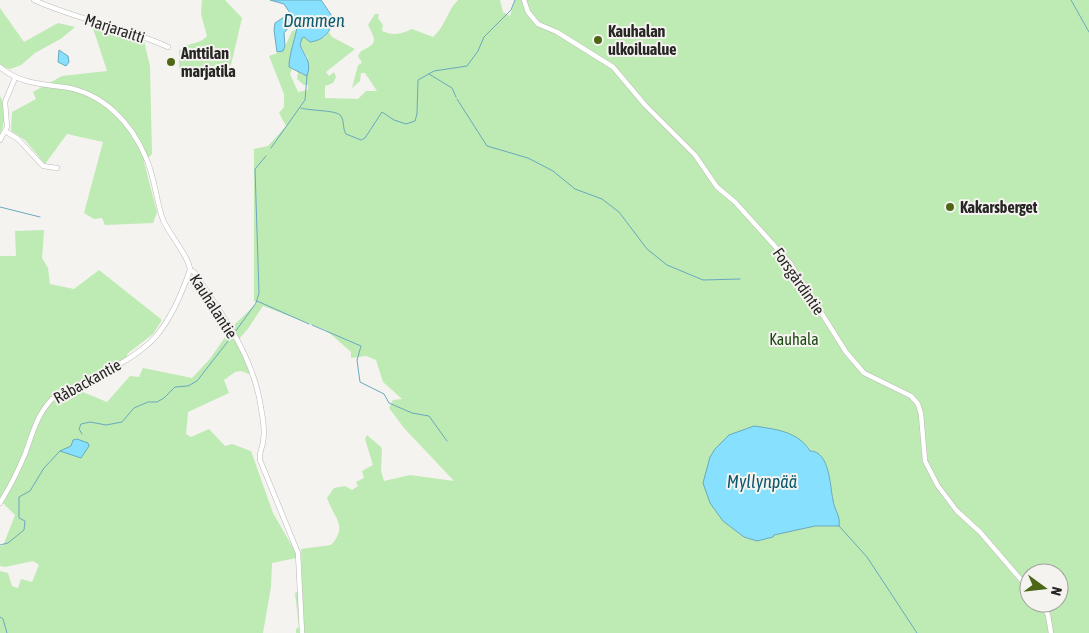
<svg xmlns="http://www.w3.org/2000/svg" width="1089" height="633" font-family="'Asap Condensed',sans-serif">
<style>
.green{fill:#beeab3;fill-rule:evenodd}
.water{fill:#87e1fe;stroke:#6aa9bd}
.lines{fill:none;stroke-linecap:round;stroke-linejoin:round}
.stream{stroke:#6aa9bd;stroke-width:1}
.minor-casing{stroke:#bab9b5;stroke-width:5.5}
.minor{stroke:#fff;stroke-width:4.5}
.poi-dot{fill:#4e6717;stroke:#f5f3f0;stroke-width:2}
.labels{text-anchor:middle;stroke-width:4;stroke-linejoin:round;paint-order:stroke}
.street-label{font-size:16px;fill:#272625;stroke:#f5f3f0}
.poi-label{font-size:16px;font-weight:bold;fill:#272625;stroke:#f5f3f0;text-anchor:start}
.park-label{font-size:16px;fill:#1c4a10;stroke:#f5f3f0}
.water-label{font-size:18px;font-style:italic;fill:#0b596c;stroke:#f5f3f0}
</style>
<rect width="100%" height="100%" fill="#f5f3f0"/>
<g class="green">
<path d="M202,0H225L242,18L231,65L203,78L186,76L179,69V51C186,42 200,45 207,36L201,14Z"/>
<path d="M458,0H500L503,12L510,16L515,0H1089V633H296V629L299,627L295,593L302,590L301,549L331,545C348,526 335,520 327,498L334,488L345,486L352,490L358,486L356,482L364,478L362,471L373,465L365,439L367,435L382,448L381,471L384,481L410,475L454,481L404,428L389,408L393,400L402,399L383,382L376,360L366,356L351,358V352L326,330L263,306L247,330L237,341L252,375L241,371L235,372L224,380L229,393L188,412L186,434L191,437L209,429L225,446L232,444L251,451L273,513L296,553V558L272,563L271,587L263,633H0V571L8,573L12,586L18,588L21,579L32,582L39,565L33,561L5,567L0,566V546H3L15,515L1,501L0,503V256H16L15,231L44,230L42,258L48,268L50,284L74,289L99,270L162,320L153,334L127,354L128,358L73,388L107,402L130,376L139,377L143,368L192,378L209,360L233,326L257,303L254,301V149L268,146L286,126L279,113L284,107V94L269,56L283,51L292,31L296,30C294,43 289,54 289,67L292,70L290,74L298,92L308,90V85H304L297,79L298,71L303,75L308,58L300,45L302,38L304,36L310,42L324,38L329,32L332,37L355,49L326,72L329,76L334,72L336,77L333,83L325,86V98L358,99L366,91H377L365,73H361L360,81L352,88L358,65L362,63L358,56L361,51C378,43 376,41 368,25L375,14H379L378,18L383,25L382,31C393,36 402,34 412,29L433,37C445,27 447,11 458,0ZM1029,573H1059V603H1029Z"/>
<path d="M0,8L24,42L58,23L75,27L62,38L35,53L21,65L10,69L0,66Z"/>
<path d="M91,22L144,41L150,66L152,154L144,162L157,212L153,223L105,225L102,218L94,219L84,213L103,142L67,134L45,164L25,140L11,131L12,112L36,99L33,92L62,76L107,71Z"/>
<path d="M0,96C7,106 5,124 0,134Z"/>
</g>
<g class="water">
<path d="M270,0H321L334,19C330,32 325,40 310,42L304,37L302,38L300,45C305,57 312,62 307,76L289,67C289,54 295,40 297,27L292,23L284,33L285,46L283,51L277,52L274,30L275,23L290,13L284,4Z"/>
<path d="M59,50L68,56L69,62L66,66L58,62Z"/>
<path d="M754,426C774,429 798,431 810,451C830,451 830,487 833,500C834,510 841,516 839,526H815L774,535L773,537L757,541L744,537L723,521L710,503L703,483L710,457L715,449L729,435Z"/>
<path d="M77,439L88,443L89,446L81,458L60,451L71,446L73,440Z"/>
</g>
<g class="lines">
<g class="stream">
<path d="M1071,0L1089,32"/>
<path d="M429,74L452,88L456,97"/>
<path d="M457,99L487,146L528,158L553,171L575,189L602,199L619,212L647,249L667,265L703,280L740,279"/>
<path d="M301,108C310,111 335,110 340,115C345,120 342,128 346,134L361,140L365,138L382,112L394,120L406,124L415,121L417,114L418,80L434,71L467,66L478,51L484,37L511,10L515,0"/>
<path d="M271,148L305,100L307,76"/>
<path d="M0,207L40,217"/>
<path d="M257,301L309,324"/>
<path d="M312,325L361,346L357,360L360,382L384,394L389,403L412,413L429,416L447,441"/>
<path d="M235,332L256,303L259,293L255,169L266,156"/>
<path d="M82,434L79,429L81,424L90,422L106,425L122,422L134,408L148,402H157L164,398L175,387L188,386L197,381L232,336"/>
<path d="M839,526L867,557L917,633"/>
<path d="M0,545L8,543L24,530L25,521L19,518V497L30,491L44,468L60,451"/>
<path d="M0,617L3,619L7,633"/>
</g>
<defs>
<g id="minor">
<path d="M34,0C77,20 125,27 168,47"/>
<path d="M524,0L528,12L538,24L557,32L613,67L645,105L695,155L717,187L735,202L790,263L846,352L864,373L911,396L918,404L921,414L925,461L938,486L957,511L980,532L1029,589"/>
<path d="M0,67C19,83 40,84 64,87C103,93 131,122 146,158C155,178 156,200 163,220C169,234 190,258 190,270L194,272C222,314 254,357 261,408C263,418 265,431 263,442C262,449 259,452 260,460L298,553L302,633"/>
<path d="M5,131L18,139L43,166L57,168"/>
<path d="M0,140L7,127L5,102L15,78"/>
<path d="M0,503C10,487 18,471 25,454C33,433 36,416 52,399C82,383 136,361 157,335C172,317 182,293 190,270"/>
<path d="M1042,603L1048,615L1051,633"/>
</g>
</defs>
<use href="#minor" class="minor-casing"/>
<use href="#minor" class="minor"/>
</g>
<g class="poi-dot">
<circle cx="598" cy="40" r="5"/>
<circle cx="171" cy="62" r="5"/>
<circle cx="950" cy="207" r="5"/>
</g>
<g class="labels">
<g class="street-label">
<text transform="translate(115 28) rotate(18)" y="6">Marjaraitti</text>
<text transform="translate(799 281) rotate(55)" y="6">Forsgårdintie</text>
<text transform="translate(214 306) rotate(57)" y="6">Kauhalantie</text>
<text transform="translate(87 381) rotate(-29)" y="6">Råbackantie</text>
</g>
<g class="poi-label">
<text x="608" y="37">Kauhalan<tspan x="608" dy="18">ulkoilualue</tspan></text>
<text x="181" y="59">Anttilan<tspan x="181" dy="18">marjatila</tspan></text>
<text x="960" y="213">Kakarsberget</text>
</g>
<g class="park-label">
<text x="794" y="345">Kauhala</text>
</g>
<g class="water-label">
<text x="314" y="27">Dammen</text>
<text x="762" y="488">Myllynpää</text>
</g>
</g>
<g transform="translate(1044 588) rotate(105)"><circle r="24" fill="#f5f3f0" stroke="#a3a19f"/>
<path d="M0-4L9 19L0 12L-9 19Z" fill="#4e6717"/>
<text y="-8" font-size="14" font-weight="bold" text-anchor="middle" fill="#272625">N</text>
</g>
</svg>
